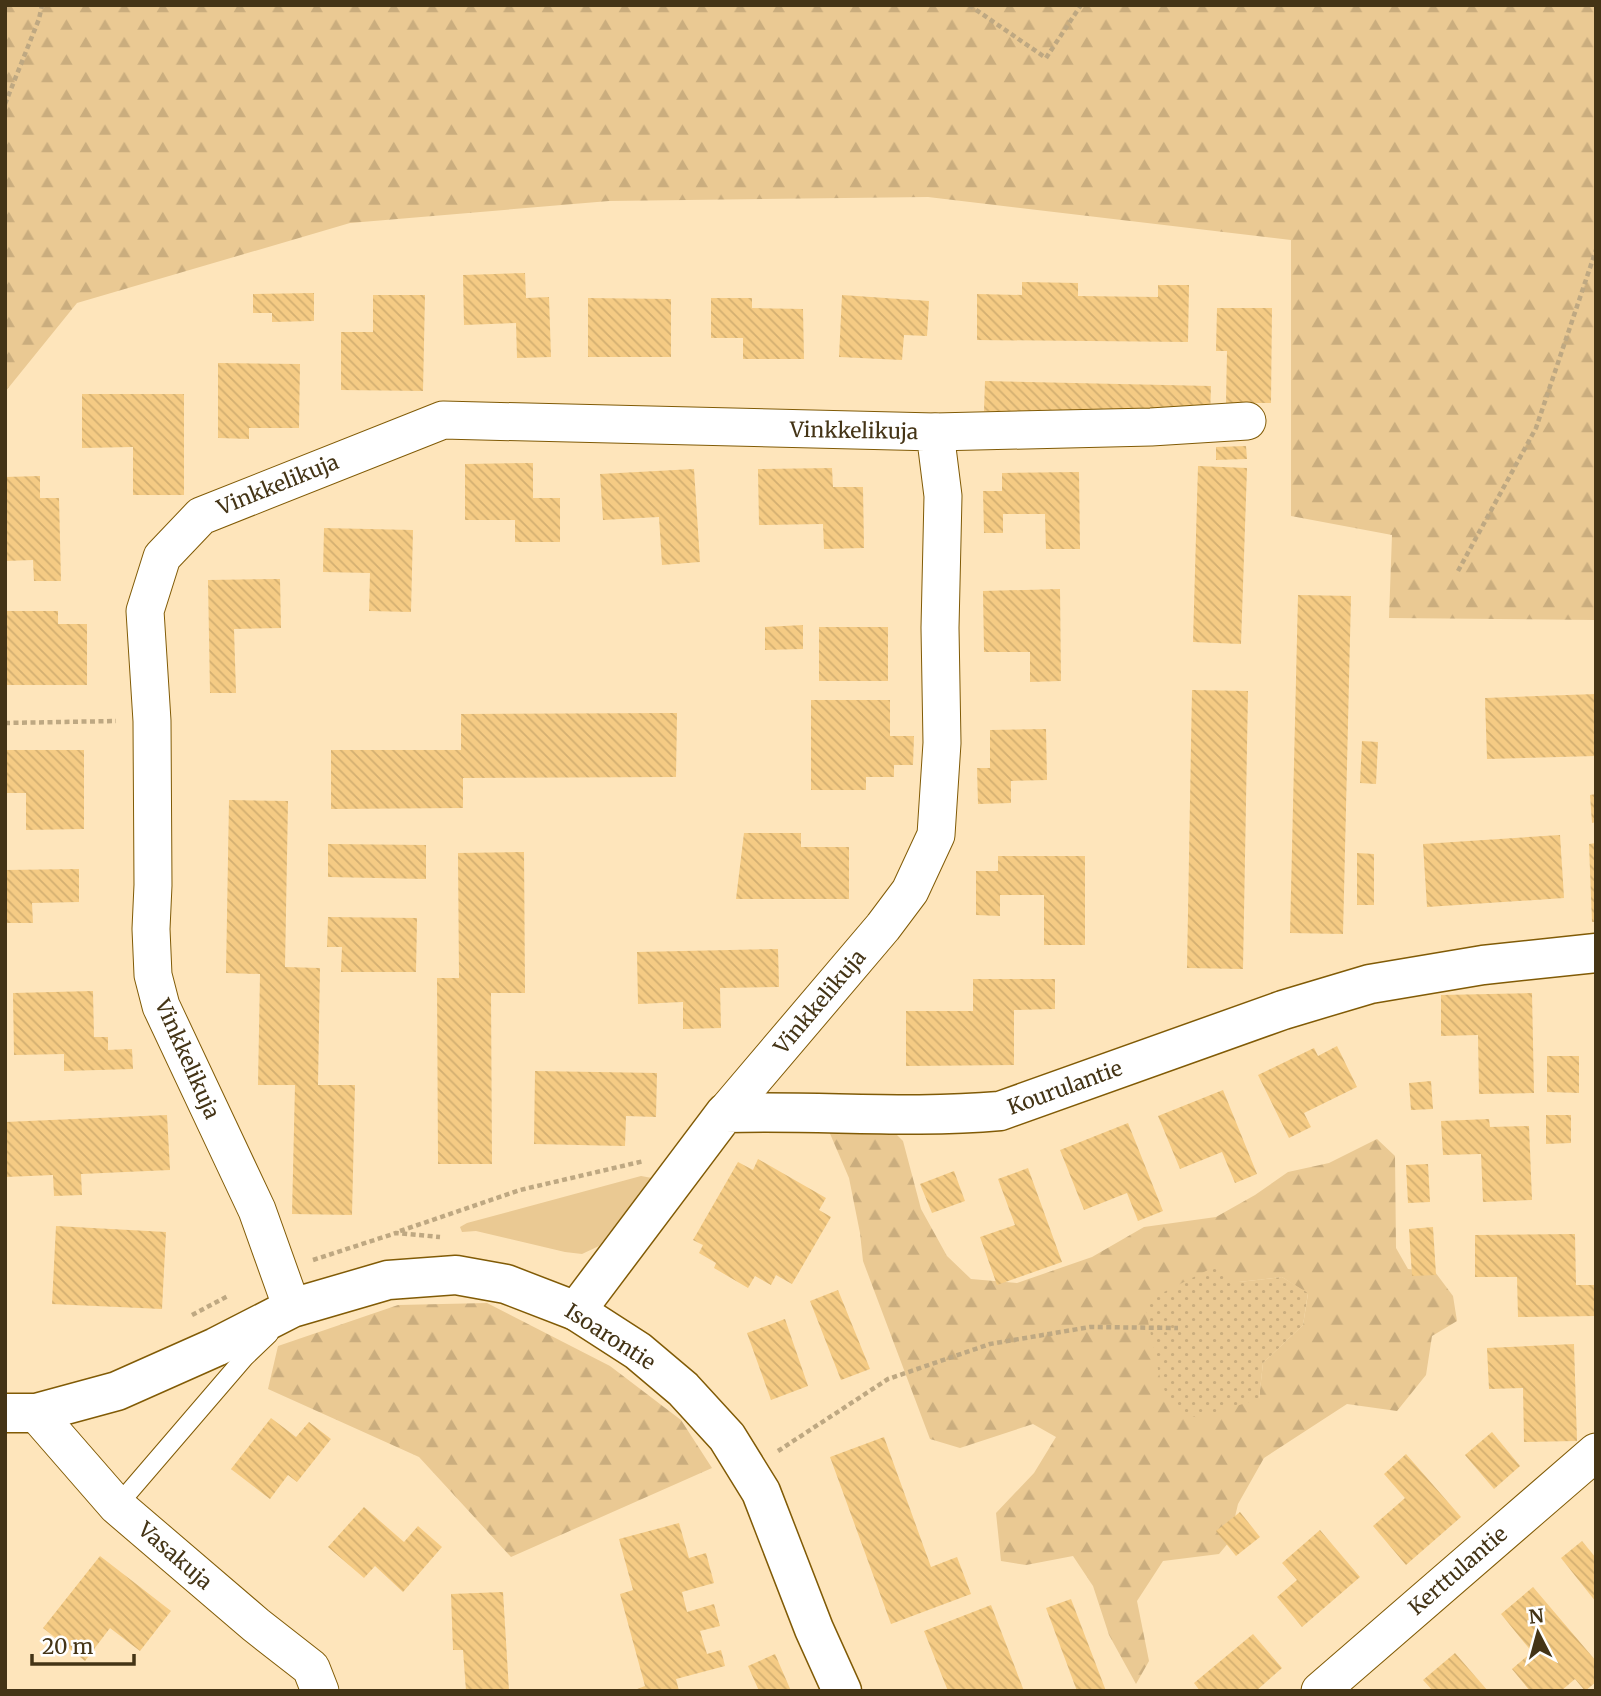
<svg xmlns="http://www.w3.org/2000/svg" width="1601" height="1696" font-family="Merriweather,serif">
<style>
.grass{fill:#eac993}
.forest{fill:url(#forest-firs);fill-rule:evenodd}
.park{fill:url(#park-dots)}
.building{fill:url(#building-back-hatch)}
.lines{fill:none;stroke-linecap:round;stroke-linejoin:round}
.lane-casing{stroke:#815b06;stroke-width:20}
.street-casing{stroke:#815b06;stroke-width:39}
.secondary-casing{stroke:#815b06;stroke-width:41}
.path{stroke:#bea882;stroke-width:4.5;stroke-dasharray:5 3.5;stroke-linecap:butt}
.lane{stroke:#fff;stroke-width:18}
.street{stroke:#fff;stroke-width:37}
.secondary{stroke:#fff;stroke-width:38}
.labels{text-anchor:middle;stroke-width:5;stroke-linejoin:round;paint-order:stroke}
.street-label{font-size:21px;fill:#443416;stroke:#fff}
</style>
<defs>
<pattern id="forest-firs" width="22" height="20" patternUnits="userSpaceOnUse" patternTransform="scale(1.75)"><rect width="22" height="20" fill="#eac993"/><path d="M5 1l3.5 6h-7zM16 11l3.5 6h-7z" fill="#caad7e"/></pattern>
<pattern id="park-dots" width="8" height="8" patternUnits="userSpaceOnUse" patternTransform="scale(1.75)"><rect width="8" height="8" fill="#eac993"/><path d="M2 2h.1M6 6h.1" fill="none" stroke="#caad7e" stroke-width="1.8" stroke-linecap="round"/></pattern>
<pattern id="building-back-hatch" width="6" height="6" patternUnits="userSpaceOnUse" patternTransform="scale(1.75)"><rect width="6" height="6" fill="#f5cb84"/><path d="M-1 5l2 2M0 0l6 6M5-1l2 2" fill="none" stroke="#d3af71"/></pattern>
</defs>
<rect width="100%" height="100%" fill="#fee5bb"/>
<path class="grass" d="M641,1176L652,1178L599,1246L582,1254L565,1252L476,1231L462,1232L460,1227L467,1223Z"/>
<g class="forest">
<path d="M5,5H1596V620L1389,618L1392,535L1291,516V240L928,197L609,201L350,223L77,303L5,392Z"/>
<path d="M881,1119L903,1141L921,1209L947,1256L971,1279L1017,1283L1092,1257L1144,1227L1216,1217L1255,1195L1288,1172L1329,1163L1377,1139L1395,1156L1396,1248L1408,1269L1435,1272L1453,1296L1457,1321L1432,1336L1426,1375L1397,1411L1347,1404L1264,1458L1238,1504L1229,1542L1219,1554L1163,1561L1137,1601L1149,1661L1136,1684L1109,1635L1093,1586L1073,1556L1026,1565L1001,1561L996,1513L1034,1473L1056,1437L1033,1424L960,1448L930,1439L863,1261L860,1233L849,1178L828,1129ZM1282,1277L1308,1294L1303,1325L1263,1363L1259,1399L1239,1282Z"/>
<path d="M487,1303L610,1366L681,1420L712,1468L511,1557L419,1457L268,1389L278,1346L398,1305Z"/>
</g>
<path class="park" d="M1214,1267L1239,1282L1282,1277L1308,1293L1303,1325L1263,1363L1259,1399L1197,1418L1170,1406L1159,1374L1144,1302Z"/>
<g class="building">
<path d="M525,273L526,298L549,297L551,357L517,358L516,323L464,325L463,275Z"/>
<path d="M1022,282L1078,283V296L1158,297V285H1189L1188,342L977,340V294L1022,295Z"/>
<path d="M314,293V321L272,322V313H253V294Z"/>
<path d="M373,295H425L423,391L341,390V332H373Z"/>
<path d="M842,295L929,301L927,336L904,335L902,360L839,357Z"/>
<path d="M588,298L671,299V357H588Z"/>
<path d="M711,298H752V308L803,309L804,359H743V338H711Z"/>
<path d="M1217,308H1272L1271,403H1226L1227,351H1216Z"/>
<path d="M218,363L300,364L299,428H249V439L218,438Z"/>
<path d="M985,381L1211,386L1210,417L984,411Z"/>
<path d="M82,394H184V495H133V447L82,448Z"/>
<path d="M1246,446L1247,459L1216,460V447Z"/>
<path d="M533,463V498H560V542H515V520H465V464Z"/>
<path d="M1198,466L1247,468L1241,644L1193,642Z"/>
<path d="M832,468L833,487H863L864,548L824,549L823,524L759,525L758,469Z"/>
<path d="M694,469L700,562L662,565L659,517L603,520L600,474Z"/>
<path d="M1079,472L1080,549H1046L1045,514H1003V533H984L983,491H1002V473Z"/>
<path d="M40,476V498H59L61,581H34L33,560L5,561V477Z"/>
<path d="M324,528L413,530L411,612L369,611L370,573L323,572Z"/>
<path d="M280,579L281,628L234,629L236,693H210L208,580Z"/>
<path d="M1060,589L1061,681L1030,682V652H984L983,591Z"/>
<path d="M1298,595L1351,596L1343,934L1290,933Z"/>
<path d="M5,611H58V624H87V685H5Z"/>
<path d="M803,625V649L765,650V627Z"/>
<rect x="819" y="627" width="69" height="54"/>
<path d="M1192,690L1248,691L1243,969L1187,968Z"/>
<path d="M1596,694V756L1487,759L1485,698Z"/>
<path d="M811,700H890V736H914L913,765H894V777H866V790H811Z"/>
<path d="M677,713L676,777L463,778V808L331,809V750H461V714Z"/>
<path d="M1046,729L1047,780L1011,781V803L978,804L977,768H990V730Z"/>
<path d="M1362,741L1378,742L1376,784L1360,783Z"/>
<path d="M5,750H84V829L26,830V793H5Z"/>
<path d="M1596,794V822L1592,823L1590,795Z"/>
<path d="M229,800L288,801L285,967L320,968L318,1085H355L352,1215L292,1214L295,1085H258L260,974L226,973Z"/>
<path d="M744,833H801V847H849V899H736Z"/>
<path d="M1560,835L1564,898L1427,907L1423,844Z"/>
<path d="M1596,843V922H1592L1589,844Z"/>
<path d="M328,844L426,845V879L328,877Z"/>
<path d="M524,852L525,993H491L492,1164H438L437,978H459L458,853Z"/>
<path d="M1357,853L1374,854V905H1357Z"/>
<path d="M998,856H1085V945H1044V895H1000V916L976,915V871H998Z"/>
<path d="M79,869V902L32,903L33,923H5V870Z"/>
<path d="M328,917L417,918L416,972H341L342,947H327Z"/>
<path d="M778,949L779,987L720,988L721,1028L683,1029V1002L638,1004L637,952Z"/>
<path d="M973,979H1055V1009L1014,1010V1065L906,1066V1011H973Z"/>
<path d="M93,991L94,1037H108V1050L132,1049L133,1069L64,1071V1054L14,1055L13,993Z"/>
<path d="M1532,993L1534,1093L1479,1094L1478,1035L1441,1036V995Z"/>
<path d="M1337,1046L1357,1087L1304,1113L1311,1127L1289,1138L1258,1075L1314,1048L1318,1056Z"/>
<path d="M1547,1056H1579V1093L1547,1092Z"/>
<path d="M535,1071L657,1073L656,1117L626,1116L625,1146L534,1144Z"/>
<path d="M1431,1081L1433,1109L1411,1110L1409,1083Z"/>
<path d="M1223,1090L1257,1174L1235,1183L1222,1152L1180,1169L1158,1116Z"/>
<path d="M167,1115L170,1170L81,1174L82,1195L54,1196L53,1175L5,1177V1122Z"/>
<path d="M1546,1115H1571V1143L1546,1144Z"/>
<path d="M1489,1119L1490,1127L1529,1126L1532,1200L1483,1202L1481,1154L1443,1155L1441,1121Z"/>
<path d="M1128,1123L1163,1211L1138,1221L1127,1193L1084,1210L1060,1150Z"/>
<path d="M758,1159L826,1198L819,1210L831,1217L792,1284L776,1275L771,1285L755,1276L748,1288L714,1268L716,1263L699,1253L703,1245L693,1240L738,1162L753,1170Z"/>
<path d="M1428,1164L1430,1202L1408,1203L1406,1165Z"/>
<path d="M1028,1168L1062,1262L997,1285L980,1237L1015,1225L998,1179Z"/>
<path d="M954,1171L965,1201L932,1213L920,1184Z"/>
<path d="M56,1226L166,1232L162,1309L52,1304Z"/>
<path d="M1433,1227L1436,1275L1412,1276L1409,1229Z"/>
<path d="M1575,1234L1576,1285H1596V1316L1518,1317L1517,1277H1475V1235Z"/>
<path d="M838,1290L870,1369L841,1380L810,1301Z"/>
<path d="M785,1319L808,1386L771,1400L747,1333Z"/>
<path d="M1574,1344L1577,1441L1524,1442L1523,1388L1489,1389L1487,1348Z"/>
<path d="M271,1418L296,1437L309,1422L331,1439L297,1482L288,1475L270,1499L231,1469Z"/>
<path d="M1492,1432L1520,1466L1494,1489L1465,1455Z"/>
<path d="M884,1437L931,1567L957,1557L971,1594L891,1624L830,1457Z"/>
<path d="M1406,1454L1461,1517L1406,1565L1373,1526L1405,1498L1384,1474Z"/>
<path d="M364,1507L404,1542L418,1526L442,1547L403,1592L375,1566L364,1578L328,1547Z"/>
<path d="M1240,1512L1260,1537L1236,1556L1216,1531Z"/>
<path d="M679,1523L689,1558L706,1553L714,1583L682,1592L687,1612L714,1604L720,1626L700,1631L707,1654L721,1650L725,1666L676,1679L679,1691H632L645,1686L620,1594L633,1590L619,1539Z"/>
<path d="M1320,1530L1360,1577L1302,1627L1277,1597L1297,1580L1282,1563Z"/>
<path d="M1582,1541L1596,1558V1602L1561,1558Z"/>
<path d="M100,1556L171,1611L140,1651L110,1628L85,1661L43,1628Z"/>
<path d="M1533,1587L1596,1661V1682L1585,1691L1575,1679L1561,1691H1530L1512,1669L1532,1652L1501,1614Z"/>
<path d="M503,1592L509,1691H466L463,1650H453L451,1594Z"/>
<path d="M1071,1599L1106,1691H1077L1046,1608Z"/>
<path d="M991,1605L1024,1691H948L924,1631Z"/>
<path d="M1253,1634L1282,1668L1256,1691H1200L1194,1683Z"/>
<path d="M1455,1653L1488,1691H1433L1423,1680Z"/>
<path d="M775,1654L791,1691H759L748,1666Z"/>
</g>
<g class="lines">
<defs>
<path id="lane" d="M117,1506L245,1357L269,1334"/>
<g id="street">
<path d="M935,432L1151,427L1247,421"/>
<path d="M292,1308L257,1210L161,1006L153,975L151,929L153,885L152,721L145,611L162,557L201,516L443,420L935,432L943,496L940,628L942,743L936,835L910,891L883,927L725,1113"/>
<path d="M36,1413L117,1506L256,1625L311,1668L320,1691"/>
<path d="M1320,1691L1596,1452"/>
</g>
<g id="secondary">
<path d="M576,1311L725,1113C817,1110 908,1119 1000,1111L1283,1010L1370,984L1483,965L1596,953"/>
<path d="M5,1413H36L117,1391L216,1347L292,1308L388,1280L456,1275L506,1284L576,1311L638,1351L683,1389L727,1437L761,1492L814,1629L842,1691"/>
</g>
</defs>
<use href="#lane" class="lane-casing"/>
<use href="#street" class="street-casing"/>
<use href="#secondary" class="secondary-casing"/>
<g class="path">
<path d="M969,5L1046,58L1081,5"/>
<path d="M5,104L39,19L42,5"/>
<path d="M1458,571L1536,428L1596,250"/>
<path d="M5,723L116,721"/>
<path d="M400,1231L520,1190L644,1161"/>
<path d="M313,1260L396,1233L440,1237"/>
<path d="M192,1315L228,1296"/>
<path d="M778,1451L888,1379L990,1344L1090,1327L1178,1328"/>
</g>
<use href="#lane" class="lane"/>
<use href="#street" class="street"/>
<use href="#secondary" class="secondary"/>
</g>
<g class="labels">
<g class="street-label">
<text transform="translate(854 431) rotate(1)" y="7">Vinkkelikuja</text>
<text transform="translate(278 485) rotate(-22)" y="7">Vinkkelikuja</text>
<text transform="translate(820 1002) rotate(-50)" y="7">Vinkkelikuja</text>
<text transform="translate(187 1059) rotate(66)" y="7">Vinkkelikuja</text>
<text transform="translate(1065 1088) rotate(-20)" y="7">Kourulantie</text>
<text transform="translate(610 1337) rotate(33)" y="7">Isoarontie</text>
<text transform="translate(175 1556) rotate(41)" y="7">Vasakuja</text>
<text transform="translate(1458 1571) rotate(-41)" y="7">Kerttulantie</text>
</g>
</g>
<rect width="1601" height="1696" fill="none" stroke="#443416" stroke-width="14"/>
<g transform="translate(1538 1633) rotate(354)" stroke="#ffffff" stroke-width="5" paint-order="stroke">
<path d="M0-5L12 26L0 18L-12 26Z" fill="#443416"/>
<text y="-10" font-size="19" font-weight="bold" text-anchor="middle" fill="#443416">N</text>
</g>
<path d="M32 1654v10h102v-10" fill="none" stroke="#443416" stroke-width="3.5"/>
<text x="42" y="1654" font-size="21" fill="#443416" stroke="#ffffff" stroke-width="5" paint-order="stroke">20 m</text>
</svg>
